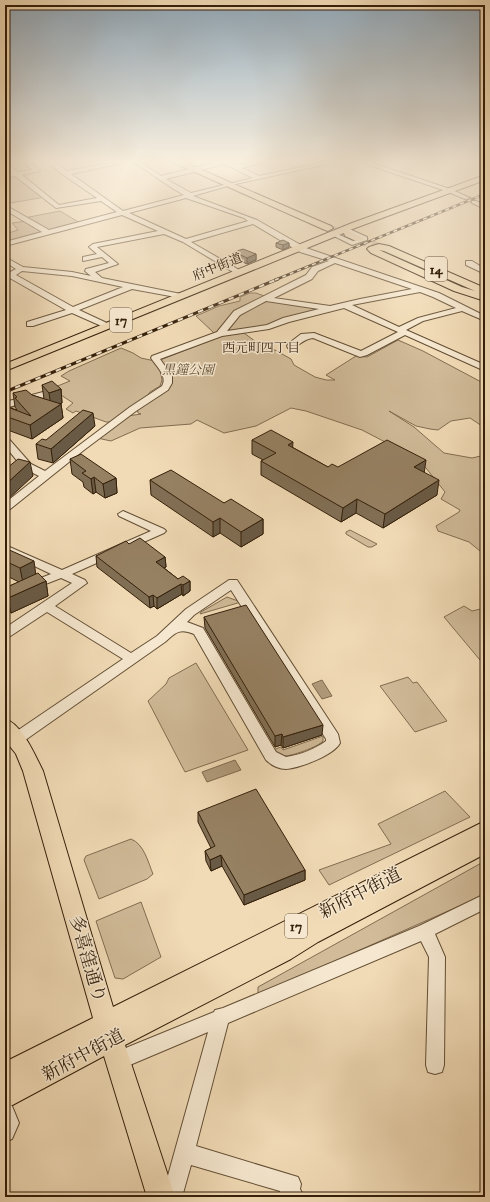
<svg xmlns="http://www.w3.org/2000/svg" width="490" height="1202" font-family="'IM FELL DW Pica','Noto Serif JP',serif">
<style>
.green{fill:#d1bb99;stroke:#826d51}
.water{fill:#b19b7b;stroke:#7f694d}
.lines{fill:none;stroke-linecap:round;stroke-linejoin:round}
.minor-tunnel{stroke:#cbb593;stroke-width:6;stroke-dasharray:6 3.5;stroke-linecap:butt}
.major-tunnel{stroke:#cbb593;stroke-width:9;stroke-dasharray:9 4.5;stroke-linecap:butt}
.minor-casing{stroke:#634e34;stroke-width:2}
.major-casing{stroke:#341f09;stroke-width:2}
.minor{fill:#f6e8d0;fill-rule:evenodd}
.major{fill:#f1dbb6;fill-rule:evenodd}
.rail-far1-casing{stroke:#341f09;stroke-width:2.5}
.rail-casing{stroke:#341f09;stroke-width:3}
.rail-far1{stroke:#f6e8d0;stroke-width:1.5;stroke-dasharray:4;stroke-linecap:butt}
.rail{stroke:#f6e8d0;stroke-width:2;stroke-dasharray:5.5;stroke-linecap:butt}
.wall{fill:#816f55;stroke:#341f09}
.shaded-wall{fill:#695a45;stroke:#341f09}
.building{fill:#968163;stroke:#341f09}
.labels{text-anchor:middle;stroke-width:3;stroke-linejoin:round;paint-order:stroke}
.far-street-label{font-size:13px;fill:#341f09;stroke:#f6e8d0}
.far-neighbourhood-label{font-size:13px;fill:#341f09;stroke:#f6e8d0}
.far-park-label{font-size:13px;font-style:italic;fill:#634e34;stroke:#f6e8d0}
.shield{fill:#f6e8d0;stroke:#6e5b45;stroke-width:1}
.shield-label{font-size:14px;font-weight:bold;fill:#341f09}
.near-street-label{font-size:18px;fill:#341f09;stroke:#f6e8d0}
</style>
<rect width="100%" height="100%" fill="#f1dbb6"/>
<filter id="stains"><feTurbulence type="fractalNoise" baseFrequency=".005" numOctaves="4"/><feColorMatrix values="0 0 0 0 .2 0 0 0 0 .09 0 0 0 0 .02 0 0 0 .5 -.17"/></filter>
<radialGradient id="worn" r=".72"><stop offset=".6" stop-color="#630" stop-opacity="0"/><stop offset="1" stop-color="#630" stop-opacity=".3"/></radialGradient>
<g class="green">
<path d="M17,174L45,197L5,204V176Z"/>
<path d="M60,211L80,223L5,244V234L18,230L12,223L28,221L24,218Z"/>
<path d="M250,293H256L267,297L323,310C287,320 252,332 214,333L196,316L219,306L240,301V297Z"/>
<path d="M244,333L267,350H275L291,359L294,365L315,377L326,380H335L326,375L356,356L367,357L398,340L423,351L485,384V428L470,418L451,421L438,430L430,429L416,426L389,411L414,427L444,453L472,458L485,455V555L469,542L438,531L436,526L459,512L460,510L441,499L445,492L426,468L416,458L362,430L306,411L291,408L256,426L224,433L197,420L191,424L140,428L111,441L97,438L128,416L141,414L138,413L137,408L167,389L160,360L222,336Z"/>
<path d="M121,348L133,353L141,358L155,361L160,369L162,380L160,386L150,392L146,398L113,422H106L76,411L73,413L66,409L73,403L61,395L56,394L10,408L5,407L70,381L61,376L69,371Z"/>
<path d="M350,530L377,544L372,547H368L346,534V532Z"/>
<path d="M227,597L241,602L200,614L201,612Z"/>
<path d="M464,606L472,611L485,608V666L444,617Z"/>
<path d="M196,663L248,750L185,772L148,701L166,684L169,678Z"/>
<path d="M408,677L413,683L417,682L447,721L415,732L380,686Z"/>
<path d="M323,736V741C318,747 292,756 284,756C279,755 276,752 273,750L281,747L283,750Z"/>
<path d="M445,791L470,817L329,885L319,870L391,844L378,824Z"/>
<path d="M131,839C144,844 148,862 153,874L147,879L99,899L84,860L86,856Z"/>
<path d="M485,861V892L482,896L258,995V987Z"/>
<path d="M141,902L161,957L123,979L115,978L96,921Z"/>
</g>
<g class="water">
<path d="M322,680L332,696L322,699L312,684Z"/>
<path d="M235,760L241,770L207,782L202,772Z"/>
</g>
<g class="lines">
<path class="minor-tunnel" d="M467,198L474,202"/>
<g class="major-tunnel">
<path d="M328,228L344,236"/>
<path d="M359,239L384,250"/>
</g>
<defs>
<g id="minor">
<path d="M21,161H28L40,171L22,175L59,205L97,198L62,174L46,161H53L67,171L119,161H132L71,174L123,211L184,195L172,188L132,161H139L161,176L221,161H232L231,162L237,165L259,161H271L242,168L259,176L330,161H341L231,185L193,196L257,220L306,248L439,293L485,316V321L462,311L423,321L406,330L485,365V371L405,335L367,355L360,357L313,338C302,339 297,349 288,348L287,346L288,344L301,334L314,333L361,351L398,332L344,308L289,322L269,329L222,336L160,359L172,376V383L168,390L136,411L84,450L9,510L5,511V503L39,476L23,468L5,446V437L8,438L31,464L45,471L130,407L162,386C168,376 156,366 151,358L152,356L217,332L234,311L306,275L312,267L329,261L300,252L253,224L191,242L241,271L242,273L238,275L183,242L164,234L97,247L118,264L95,272L102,278L181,294L185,296L181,298L132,289L79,310L109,324L110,326L106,328L72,313L33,326H27V322L66,310L8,277V273L16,269L5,262V257L23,267L72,272L91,276L85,271L86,269L109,263L102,257L83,261V257L97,254L89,247L93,244L158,231L122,215L5,246V242L42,232L5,210V205L49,230L117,212L101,201L56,208L15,176L5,178V174L12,173L5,168V163L18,172L32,170ZM225,164L253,178L191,193L166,179ZM186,198L244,218L248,221L186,239L129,213ZM335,263L412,289L360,299L330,306L274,298L312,279L318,271ZM22,271L72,276L123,287L73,307L16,275ZM420,292L433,297L456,308L418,318L399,327L352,305ZM266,301L319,309L283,318L267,325L227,331L240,315Z"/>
<path d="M357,161H366L450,189L470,198L465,199L446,191Z"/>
<path d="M472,201H476L485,205V209L472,203Z"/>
<path d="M345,227L367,237V240L352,245L330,234L335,233L353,241L361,239L343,230L342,229Z"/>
<path d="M466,261H472L485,269V274L466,265Z"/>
<path d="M43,392L48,395L46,397L5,408V402Z"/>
<path d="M123,511L164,529L166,531L164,533L72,574L85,580L87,583L55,606L131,653L157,636L186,609L229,580H237L338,734L340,743C334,755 300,768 286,769C279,769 271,765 266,760L194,634C180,628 176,632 165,642L21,743L16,744L11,743L9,739L11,735L123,659L47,612L9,637L5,638V628L72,583L61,578L5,600V592L51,574L5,552V545L62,570L151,531L119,516L118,514ZM231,590L326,739V741C315,749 300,755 286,757L276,752L203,628L187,622L194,615Z"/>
<path d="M485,894V909L435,934L445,957L444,1065L442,1072L435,1074L428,1072L426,1065L429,957L421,941L228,1023L196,1146L298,1177L301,1184L300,1189L304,1197H280V1191L191,1165L182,1197H162L208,1032L118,1070L111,1068L109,1061L111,1054L214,1012L215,1010L223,1008L419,926Z"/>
<path d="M5,1103L12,1106L19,1123L12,1139L5,1142Z"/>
</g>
<g id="major">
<path d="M170,161H181L331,226L333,228L328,231L325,230Z"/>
<path d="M485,175V180L347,231L362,237L364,239L362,241H356L345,236L344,233L5,371V364L352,223Z"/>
<path d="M379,244L389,246L485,288V301L454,291L371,253L367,249L369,247ZM379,250L384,251L475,291L462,287Z"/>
<path d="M5,719C22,724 35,755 43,771L113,1007L485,821V854L318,942L291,959L125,1045L175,1197H147L104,1056L5,1109V1062L93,1018L23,771L16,754L5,740Z"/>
</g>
</defs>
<use href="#minor" class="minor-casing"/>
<use href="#major" class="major-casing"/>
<use href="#minor" class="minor"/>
<use href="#major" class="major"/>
<defs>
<path id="rail-far1" d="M275,280L485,194"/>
<path id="rail" d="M5,392L278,279"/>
</defs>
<use href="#rail-far1" class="rail-far1-casing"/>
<use href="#rail" class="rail-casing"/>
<use href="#rail-far1" class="rail-far1"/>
<use href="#rail" class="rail"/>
</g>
<g class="wall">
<path d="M276,243H289V247L283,250L276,247Z"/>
<path d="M234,252L256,254V260L247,264L234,258Z"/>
<path d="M42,385L61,389L62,403L60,404H61L63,418L32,439L5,429V406L17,410L15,407L13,393L32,395L44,399Z"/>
<path d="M95,426L53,463L38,459L36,444Z"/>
<path d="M252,440L292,447L328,467L424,472L437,495L383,528L356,513L341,522L261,475V461L263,460L252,454Z"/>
<path d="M70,459L116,478L117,493L105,498L96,492L93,494L84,487L83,482L72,474Z"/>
<path d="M150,480L224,503L263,519V534L241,547L220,533L213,537L151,495Z"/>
<path d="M129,544L165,557L166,567L164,568L178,579L190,581V591L183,596L182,594L157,609L154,606L150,608L97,567L96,556Z"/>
<path d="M5,548L36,574L46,581L48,596L11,613L5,605V588L19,582L5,575Z"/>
<path d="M204,617L322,735L283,748L281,745L275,747L205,628Z"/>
<path d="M198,812L305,870V880L244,905L222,866L211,871L206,861L205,851L211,848L198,822Z"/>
</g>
<g class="shaded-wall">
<path d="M289,243V247L283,250V245Z"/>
<path d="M256,254V260L247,264V258Z"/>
<path d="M61,389L62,403L51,406L49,393Z"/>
<path d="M61,404L63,418L32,439L30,425Z"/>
<path d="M93,413L95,426L53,463L51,449Z"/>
<path d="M293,442L292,456L288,445Z"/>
<path d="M426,460L424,474L414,467Z"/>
<path d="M30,462L33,476L5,502V485Z"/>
<path d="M94,477L96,492L93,494L91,479Z"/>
<path d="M116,478L117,493L105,498L103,484Z"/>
<path d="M439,480L437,495L383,528L385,514Z"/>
<path d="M357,499L356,513L341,522L343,508Z"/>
<path d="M220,518V533L213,537V522Z"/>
<path d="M263,519V534L241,547V532Z"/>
<path d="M165,557L166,567L156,572V562Z"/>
<path d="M34,561L36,576L23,583L20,568Z"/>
<path d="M46,581L48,596L11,613L8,598Z"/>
<path d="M190,581V591L183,596V585Z"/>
<path d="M181,584L182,594L157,609V598Z"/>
<path d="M153,595L154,606L150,608L149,597Z"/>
<path d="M323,725L322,735L283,748V737Z"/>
<path d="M282,734L281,745L275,747V736Z"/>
<path d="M221,855L222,866L211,871L210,860Z"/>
<path d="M305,870V880L244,905V895Z"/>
</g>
<g class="building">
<path d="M283,240L289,243L283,245L276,243Z"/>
<path d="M243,249L256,254L247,258L234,252Z"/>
<path d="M52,381L61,389L49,393L42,385Z"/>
<path d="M26,390L32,395L61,404L30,425L5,416V406L31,416L15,398L17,397L13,393Z"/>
<path d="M83,410L93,413L51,449L36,444L42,439L46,440Z"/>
<path d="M271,430L293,442L288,445L328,467L332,464L338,467L387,440L426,460L414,467L439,480L385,514L357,499L343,508L261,461L276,453L252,440Z"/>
<path d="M81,454L116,478L103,484L94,477L91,479L82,473L86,471L70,459Z"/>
<path d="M18,459L30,462L5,485V467L7,468Z"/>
<path d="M171,470L224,503L231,499L263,519L241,532L220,518L213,522L150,480Z"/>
<path d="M140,538L165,557L156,562L178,579L183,576L190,581L183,585L181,584L157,598L153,595L149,597L96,556L126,541L129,544Z"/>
<path d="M5,548L34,561L20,568L5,561Z"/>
<path d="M38,573L46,581L8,598L5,594V588Z"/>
<path d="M246,605L323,725L283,737L282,734L275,736L204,617Z"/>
<path d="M256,789L305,870L244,895L221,855L210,860L205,851L215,846L198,812Z"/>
</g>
<linearGradient id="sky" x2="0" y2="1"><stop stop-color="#92aabc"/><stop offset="0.49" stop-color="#f9efde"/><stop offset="1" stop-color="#f9efde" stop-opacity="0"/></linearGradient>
<rect width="490" height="329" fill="url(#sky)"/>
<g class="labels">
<g class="far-street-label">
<text transform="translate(217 266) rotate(-22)" y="5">府中街道</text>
</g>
<g class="far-neighbourhood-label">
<text x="261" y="352">西元町四丁目</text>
</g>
<g class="far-park-label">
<text x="188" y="374">黒鐘公園</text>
</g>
<g class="shield">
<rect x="425" y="257" width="22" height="24" rx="3"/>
<rect x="110" y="308" width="22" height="24" rx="3"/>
<rect x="285" y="914" width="22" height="24" rx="3"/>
</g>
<g class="shield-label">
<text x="436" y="274">14</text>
<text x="121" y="325">17</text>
<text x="296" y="931">17</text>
</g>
<g class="near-street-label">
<text transform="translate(360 893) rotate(-27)" y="6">新府中街道</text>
<text transform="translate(88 959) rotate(74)" y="6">多喜窪通り</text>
<text transform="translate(83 1055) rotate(-28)" y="6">新府中街道</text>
</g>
</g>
<rect width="490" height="1202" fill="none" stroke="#f1dbb6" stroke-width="20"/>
<rect x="6" y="6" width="478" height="1190" fill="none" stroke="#341f09" stroke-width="2"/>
<rect x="10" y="10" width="470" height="1182" fill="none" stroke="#341f09"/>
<rect width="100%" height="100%" filter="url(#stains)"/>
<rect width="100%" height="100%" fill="url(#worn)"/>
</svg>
